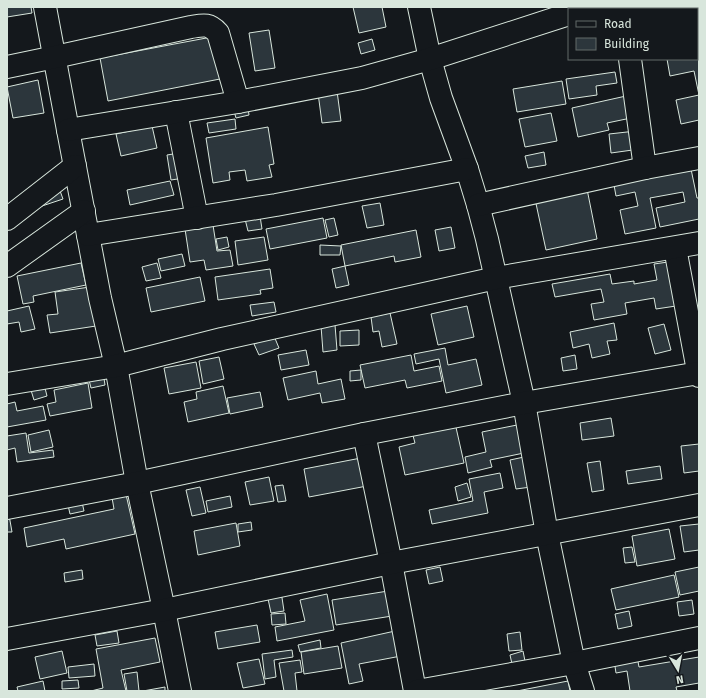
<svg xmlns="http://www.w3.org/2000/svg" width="706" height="698" font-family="'Fira Sans',sans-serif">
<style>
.building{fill:#2c363c;stroke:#d8e6dc}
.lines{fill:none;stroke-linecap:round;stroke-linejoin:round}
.minor-casing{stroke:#d8e6dc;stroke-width:24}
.minor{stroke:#14181c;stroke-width:22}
</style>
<rect width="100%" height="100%" fill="#14181c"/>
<g class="building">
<path d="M7,7H31L32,13L7,17Z"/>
<path d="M353,7H382L386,27L359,33Z"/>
<path d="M269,30L275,68L255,71L249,33Z"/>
<path d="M217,36L225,78L108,101L100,58Z"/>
<path d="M372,39L375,50L361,54L358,43Z"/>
<path d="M697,44H699V120L681,124L676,100L699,95L694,71L670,76L667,59H697Z"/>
<path d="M615,72L617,83L596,86L597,95L569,99L566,79Z"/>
<path d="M38,80L44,113L13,118L7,87Z"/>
<path d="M562,81L566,104L517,112L513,89Z"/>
<path d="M337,91L341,121L322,123L318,93Z"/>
<path d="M626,96L631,118L607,123L609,130L578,137L572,108Z"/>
<path d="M248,108L249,115L236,118L234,111Z"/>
<path d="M551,113L557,141L525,147L519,119Z"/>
<path d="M235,119L236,129L209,133L207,123Z"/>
<path d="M152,126L157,148L121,156L116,134Z"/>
<path d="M268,127L274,164L269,165L272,177L247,181L245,170L229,172L230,180L213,183L206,138Z"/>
<path d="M645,130L647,148L611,153L609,134Z"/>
<path d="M544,152L546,165L528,168L525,156Z"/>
<path d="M179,153L184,178L171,180L167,155Z"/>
<path d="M691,169L697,198H699V219L660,227L656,208L685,202L683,192L650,198L656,228L625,234L620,210L638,206L635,192L616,196L614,185Z"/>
<path d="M170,181L174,195L130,205L127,190Z"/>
<path d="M59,188L63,199L42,206L38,194Z"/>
<path d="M587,189L597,239L546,250L535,199Z"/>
<path d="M380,203L384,225L367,228L362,206Z"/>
<path d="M260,216L262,229L248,231L245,219Z"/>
<path d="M323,218L327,238L270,249L266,229Z"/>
<path d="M334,218L338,235L329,237L325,220Z"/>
<path d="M213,225L217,251L230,250L233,266L206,270L204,260L190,262L185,229Z"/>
<path d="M451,227L455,248L439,251L435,230Z"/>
<path d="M416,230L421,257L395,262L394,256L345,266L341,245Z"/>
<path d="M227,237L229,247L218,250L216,239Z"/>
<path d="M264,237L268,260L238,265L235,241Z"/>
<path d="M320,245L341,246L340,255H320Z"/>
<path d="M182,254L185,266L161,271L158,259Z"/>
<path d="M668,262L676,306L656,309L654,298L625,303L627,314L594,320L591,304L604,302L601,289L555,297L552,284L610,274L612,284L634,281V284L657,280L654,264Z"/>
<path d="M81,263L86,285L33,296L34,302L23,304L17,276Z"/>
<path d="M157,263L161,278L146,281L142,267Z"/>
<path d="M345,266L349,285L336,288L332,269Z"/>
<path d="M270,269L273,288L260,290L261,294L218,300L215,277Z"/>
<path d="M200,277L205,301L151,312L146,288Z"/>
<path d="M90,287L96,326L50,333L47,315L58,314L55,292Z"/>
<path d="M274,302L276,312L252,316L250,305Z"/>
<path d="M29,306L35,329L21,332L19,322L7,324V311Z"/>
<path d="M467,306L474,337L438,345L431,314Z"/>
<path d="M390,313L397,344L382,347L379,331L373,332L371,317Z"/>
<path d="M614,323L617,340L607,341L610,354L592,358L589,344L573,348L570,332Z"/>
<path d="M664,324L671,350L655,354L648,328Z"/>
<path d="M335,325L337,350L323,352L321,326Z"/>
<path d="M359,330V345L340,346V331Z"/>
<path d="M274,336L279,348L259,355L254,344Z"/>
<path d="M445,348L448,365L476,359L482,385L446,393L439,359L416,364L414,354Z"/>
<path d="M306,350L309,365L281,370L278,355Z"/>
<path d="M411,355L414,371L439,366L442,381L407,388L405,380L365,388L360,365Z"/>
<path d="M575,355L577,369L563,371L561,358Z"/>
<path d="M219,357L224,379L203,384L199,361Z"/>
<path d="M196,362L201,388L169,394L164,368Z"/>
<path d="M361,370V380L350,381V371Z"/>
<path d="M316,371L318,384L341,379L345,399L322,403L320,393L288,400L283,378Z"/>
<path d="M103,372L105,385L91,388L88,376Z"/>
<path d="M88,383L92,408L50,416L47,404L56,402L54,390Z"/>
<path d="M44,384L47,396L34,400L30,387Z"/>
<path d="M223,386L229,413L188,422L184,402L197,399L196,392Z"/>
<path d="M260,392L263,407L230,414L227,398Z"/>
<path d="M15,402L17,411L43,406L46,420L7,427V404Z"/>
<path d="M611,418L614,436L582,440L580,423Z"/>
<path d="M455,423L464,463L405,475L399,447L415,443L412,432Z"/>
<path d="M517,425L524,453L490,460L492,467L468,473L465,457L486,452L482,432Z"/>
<path d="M49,430L53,447L31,452L28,435Z"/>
<path d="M26,433L29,453L53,450L54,457L17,462L15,448L7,450V436Z"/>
<path d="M699,444V471L684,473L681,446Z"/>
<path d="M524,457L531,487L516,489L510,460Z"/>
<path d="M361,458L367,486L309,497L304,469Z"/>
<path d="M600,461L604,490L592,492L587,463Z"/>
<path d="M660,466L662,479L628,484L626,471Z"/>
<path d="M500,473L503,488L484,492L488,513L432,524L429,510L473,501L469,479Z"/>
<path d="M269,477L274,501L250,505L245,482Z"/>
<path d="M467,483L471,497L458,501L455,487Z"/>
<path d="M283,485L286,501L278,502L275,486Z"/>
<path d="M200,487L206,513L192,516L186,490Z"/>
<path d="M125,490L135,534L66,549L64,539L27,547L24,528L114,509L111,492Z"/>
<path d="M230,496L232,507L208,512L206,501Z"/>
<path d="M82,502L84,511L70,514L68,505Z"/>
<path d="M7,515H9L12,532H7Z"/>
<path d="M251,522L252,530L238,532V524Z"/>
<path d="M236,523L240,546L198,555L194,531Z"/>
<path d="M699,524V550L684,552L680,526Z"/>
<path d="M669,529L675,559L637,566L632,536Z"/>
<path d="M632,547L635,562L625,563L623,548Z"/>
<path d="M440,567L443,581L429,584L426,570Z"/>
<path d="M699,567V591L680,595L675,572Z"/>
<path d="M82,570L83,579L65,582L64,573Z"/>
<path d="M674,575L679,597L616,610L611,589Z"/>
<path d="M281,591L284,611L271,613L267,594Z"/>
<path d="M388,591L392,616L336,625L332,600Z"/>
<path d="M327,594L334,630L277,641L275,627L305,621L300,600Z"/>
<path d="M692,600L694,614L679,616L677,602Z"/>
<path d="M629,611L632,626L618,629L615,614Z"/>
<path d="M285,613L286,624L272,625L271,614Z"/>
<path d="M257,625L260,642L218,649L215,632Z"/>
<path d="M117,631L119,643L97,646L95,635Z"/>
<path d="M395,631L401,656L359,664L363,681L349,684L341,643Z"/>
<path d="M520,632L522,650L509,651L507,634Z"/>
<path d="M155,638L160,662L121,670L126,691H91L103,688L96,649Z"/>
<path d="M320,640L321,648L300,652L298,645Z"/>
<path d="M338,646L342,668L304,674L301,652Z"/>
<path d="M292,650L293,657L274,660L276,677L265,679L262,654Z"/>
<path d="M62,651L67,673L40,679L35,657Z"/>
<path d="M523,651L525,661L512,664L510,655Z"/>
<path d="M637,656L639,667L699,657V683L676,687L677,691H630L627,671L616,673L614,660Z"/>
<path d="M259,659L265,684L243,688L237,663Z"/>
<path d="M300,660L302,672L295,673L297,691H284L279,663Z"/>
<path d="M94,664L95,676L69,678L68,667Z"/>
<path d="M137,672L139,691H127L124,674Z"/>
<path d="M78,680L79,688L62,689V681Z"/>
<path d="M43,681L45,691H18L17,687Z"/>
<path d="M568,681L570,691H517Z"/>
<path d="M165,687V691H143Z"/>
</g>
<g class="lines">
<defs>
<g id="minor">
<path d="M45,7L68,130L100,298L116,366L137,483L164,610L180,691"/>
<path d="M419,7L430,59L441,98L467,169L478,205L487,239L524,403L547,534L574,663L583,691"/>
<path d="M623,7L624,9"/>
<path d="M585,9L591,7"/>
<path d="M630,59L645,168"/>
<path d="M7,67L55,57L191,27C203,25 209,23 218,33L238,102"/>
<path d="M176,112L197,218"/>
<path d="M68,130L238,102L362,78L430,59L569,14"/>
<path d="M478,205L645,168L699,158"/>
<path d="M7,219L75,166"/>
<path d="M88,235L276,205L467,169"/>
<path d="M675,248L699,376"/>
<path d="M7,266L84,211"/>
<path d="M7,384L116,366L222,339L496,278L699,243"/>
<path d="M364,434L391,563L415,691"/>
<path d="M7,508L137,483L364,434L524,403L699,373"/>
<path d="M7,639L164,610L391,563L699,505"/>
<path d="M417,691L574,663L699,638"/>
</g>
</defs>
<use href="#minor" class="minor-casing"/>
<use href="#minor" class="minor"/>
</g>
<rect width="706" height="698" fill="none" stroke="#d8e6dc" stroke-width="16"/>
<rect x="568" y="8" width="130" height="52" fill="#14181c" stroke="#626a69"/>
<rect x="576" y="21" width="20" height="6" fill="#14181c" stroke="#626a69"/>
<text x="604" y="28" font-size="12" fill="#d8e6dc">Road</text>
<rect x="576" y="38" width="20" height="12" fill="#2c363c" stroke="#626a69"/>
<text x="604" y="48" font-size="12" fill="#d8e6dc">Building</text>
<g transform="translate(678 670) rotate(170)" stroke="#14181c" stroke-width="3" paint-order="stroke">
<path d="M0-3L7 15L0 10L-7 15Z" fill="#d8e6dc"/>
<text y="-6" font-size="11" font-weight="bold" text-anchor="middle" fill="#d8e6dc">N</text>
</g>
</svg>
